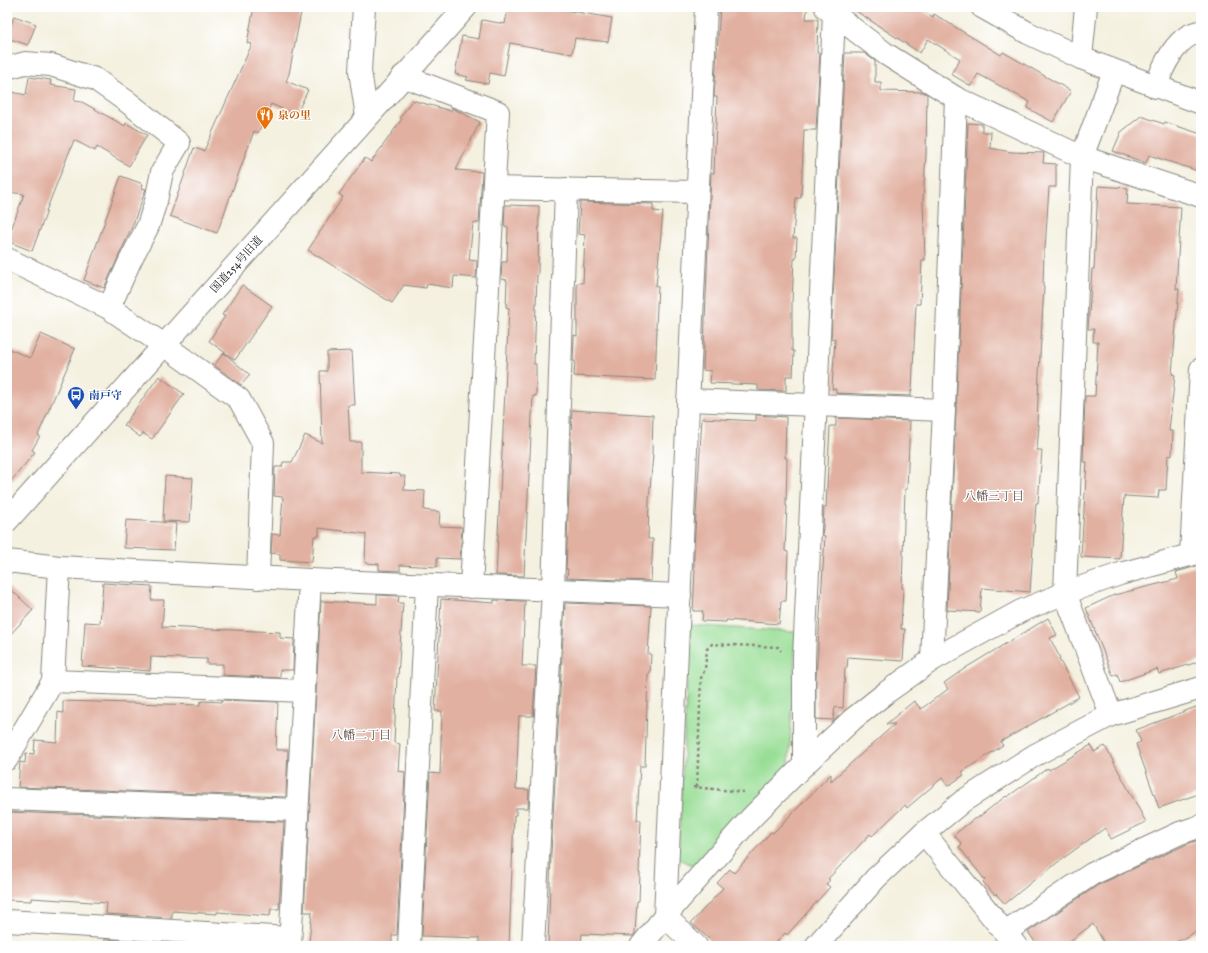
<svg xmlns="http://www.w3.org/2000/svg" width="1208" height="953" font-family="'IM FELL Great Primer','Noto Serif JP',serif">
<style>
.green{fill:#99de96;stroke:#5a7d59}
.building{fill:#e1b0a0}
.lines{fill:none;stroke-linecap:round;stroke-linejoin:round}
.minor-casing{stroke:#88867e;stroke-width:24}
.path{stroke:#88867e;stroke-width:2.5;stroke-dasharray:3 3;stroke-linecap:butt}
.minor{stroke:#fff;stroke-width:22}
.labels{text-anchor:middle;stroke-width:3;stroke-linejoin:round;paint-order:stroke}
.food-label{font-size:11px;font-weight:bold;fill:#c56008;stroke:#fff;text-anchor:start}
.street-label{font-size:11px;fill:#1c1c1c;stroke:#fff}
.transit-label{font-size:11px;font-weight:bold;fill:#164399;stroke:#fff;text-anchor:start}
.neighbourhood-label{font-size:12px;fill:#61504a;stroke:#fff}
</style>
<rect width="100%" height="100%" fill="#fff"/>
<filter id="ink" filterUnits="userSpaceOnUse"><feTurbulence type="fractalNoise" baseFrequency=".025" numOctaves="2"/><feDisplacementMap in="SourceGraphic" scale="8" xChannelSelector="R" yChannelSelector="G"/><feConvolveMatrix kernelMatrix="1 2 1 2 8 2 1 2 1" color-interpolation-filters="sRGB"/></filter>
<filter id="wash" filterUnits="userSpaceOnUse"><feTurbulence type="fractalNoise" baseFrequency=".012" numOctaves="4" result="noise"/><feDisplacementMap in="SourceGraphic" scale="16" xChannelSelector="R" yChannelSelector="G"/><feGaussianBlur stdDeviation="0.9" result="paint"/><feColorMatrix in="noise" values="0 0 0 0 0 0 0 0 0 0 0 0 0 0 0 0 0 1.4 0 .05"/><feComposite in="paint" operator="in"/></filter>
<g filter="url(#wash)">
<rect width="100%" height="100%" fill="#f4f1e0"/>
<path class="green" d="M690,625L796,632L789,763L784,772L695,866L678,859Z"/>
<g id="blocks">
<g class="building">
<path d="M254,7L274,10V7H302L289,74L286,81L308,90L296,115L271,104L258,133L254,131L217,233L170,216L194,148L204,151L252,44L247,43Z"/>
<path d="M508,7H547L612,18L608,42L575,38L572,54L510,43L504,76L490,73L488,84L466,80L468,77L455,74L462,36L479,39L482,20L505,24Z"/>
<path d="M720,7H801V8L807,9L806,19H818L817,53H820L816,130H804L801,198H796L793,238H797L796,259H794L792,302V351H794L793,376H786V391L758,390V385L710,383L711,371L703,370L711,173H714L717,97H714Z"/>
<path d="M850,7H916L933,17L934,14L1001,55L1003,52L1071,91L1053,122L1027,108L1030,102L978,74L971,86L951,74L960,59L928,39L920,53Z"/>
<path d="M14,16L36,24L28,45L7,38Z"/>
<path d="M845,53H864L875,61V82H881V91L923,92L927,94L926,155L923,200L925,260H922L920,304H916L912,390H911V396L836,393V389H832L835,339L831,338Z"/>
<path d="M29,77L51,80L50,85L76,89L74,101L82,102L125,126L126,123L147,135L129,166L97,147L95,151L74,140L46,211H47L32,251L7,241L24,194L7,192V91L26,95Z"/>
<path d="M412,100L451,111L452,108L480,122L456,170L482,172L479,223H473L469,260L477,261L476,278L454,276L453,288L427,284L426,288L404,285L392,303L308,250L343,197L339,194L365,158L371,162L402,119L400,118Z"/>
<path d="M1141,116L1164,124L1165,122L1201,134V172L1149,155L1146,163L1113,151L1121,132Z"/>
<path d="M968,123L982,124V132H991L990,148L1011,152L1044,153L1043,163L1056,164V187H1049L1045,249H1044L1043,287H1044L1039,373L1037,424H1039L1037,450H1042L1038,503H1036L1030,592L982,588L980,612L947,610L956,411Z"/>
<path d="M121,176L143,184L142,188L146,189L132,227L104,288L84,280Z"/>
<path d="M1098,186L1128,188L1127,204L1181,207L1176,289H1179L1172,374L1175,375L1169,431H1173L1172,456L1168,455L1166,490H1159L1158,498L1124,496L1120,559L1081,557L1087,462H1083L1085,396H1095L1098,342H1093L1094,329H1088L1092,269H1094Z"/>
<path d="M580,202L653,204V211L663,212L656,286H658L656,328H657L655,380L574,376L575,361H573L574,340V335L577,336V283H583L585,235L578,234Z"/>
<path d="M505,205L539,206L538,275H537L534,364H536V396H533L524,576L496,575L509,308L506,307L507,280L501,279L502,262H507L508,227L504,226Z"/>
<path d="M242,285L272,306L235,360L209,341L225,316L222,315Z"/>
<path d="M41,334L75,349L38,435L40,436L32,450L35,452L7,486V348L30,358Z"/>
<path d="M352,351L355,405H348L350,442H361V472L400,474V476H405L404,490L425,491L424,510L440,512L439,526L462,527L460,559L437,558V567L400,565V571L379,570V564L365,563L366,534L319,528V536H314L312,562L280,560V554L271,553L272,534L280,535L283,497L274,496L275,467H282L283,462H292L305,435L322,443L320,371H327V352Z"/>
<path d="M224,353L250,375L241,385L214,365Z"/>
<path d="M159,376L184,394L152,439L143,433L140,437L124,425Z"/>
<path d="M572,410L653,415L652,454L653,455L649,500L648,539H653L651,581L567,578L568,569H566Z"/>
<path d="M756,415L786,417L785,458H787L786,506H787L785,551L788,552L786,601H781L779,624L726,620V622L702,621L703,611H693L695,569H694V547L702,418L756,421Z"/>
<path d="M836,418L910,421L907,489H905L902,588H903L901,629H905L903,661L848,657L847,668H845L843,708L835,707L833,720L816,719V678L825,536L822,535L823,528L824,507H826L830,426H836Z"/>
<path d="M165,476L193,478L190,522L163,521Z"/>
<path d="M126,520L176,523L174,550L124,548Z"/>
<path d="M1201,565V661L1159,674L1157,669L1120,682L1117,674L1113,676L1086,608L1114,595L1178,579L1176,572Z"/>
<path d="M103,583L152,586L151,600H164L162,627L280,632V638L294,639L293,670H280V678L223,675V664H207V659L151,657L150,671L82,666L85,622L100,623Z"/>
<path d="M7,586L33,610L7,638Z"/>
<path d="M377,595L399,596L398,603H403L398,677H397L394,743L400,744L398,771L405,772L397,935H392V946H313V942H309L312,912H304L321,601L377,604Z"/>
<path d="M441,599L494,603V600L525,601L522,666H536L533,716H519L516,789L529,790L528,808H516V815H514L509,946H479V938L422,936L430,773L440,774L442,711H435Z"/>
<path d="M565,603L651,606L648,654H651L650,674H648L645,766H640L637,820H641L639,873H640L639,901H637L635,933L633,936L582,934L581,946H548L551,854Z"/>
<path d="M1048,618L1057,635L1050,638L1060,658L1059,659L1079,697L1000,742L1003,745L962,772L964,775L948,786L942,778L907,808L905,805L872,836L870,834L828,879L830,880L826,884L830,887L787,935L785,933L773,946H717L691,923L723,888L717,883L730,869L734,873L771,832L773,833L831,774V781L895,724H886L914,701L921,709L948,689L944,683L967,667Z"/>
<path d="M222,700L278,702L276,750H288L286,797L18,787L20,762L25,763L26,753L34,754L35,740L57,742L58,712L63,713V701L200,705V702L203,701L222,702Z"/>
<path d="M1201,705V793L1159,808L1136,744L1141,742L1136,730Z"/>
<path d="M1091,745L1094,752L1105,746L1146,822L1111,839L1105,828L1058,862L1040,877L1039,876L1005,904L996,894L995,895L983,882L985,880L959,847L962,844L954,835L975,818L976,819L1006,796L1007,797L1048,768L1049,770Z"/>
<path d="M7,812L284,822L279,909H271L270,916L217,912V914L172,911V918L106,914L107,903L31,898V901L7,900Z"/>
<path d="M1201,839V929L1169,946H1106L1093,924L1063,946H1038L1028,932L1098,885L1185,845Z"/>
<path d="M105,939L171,943L170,946H105Z"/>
</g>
</g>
</g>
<g filter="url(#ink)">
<use href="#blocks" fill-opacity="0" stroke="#88867e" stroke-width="1"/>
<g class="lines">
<defs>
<g id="minor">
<path d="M364,7L360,71L367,117"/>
<path d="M982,7L1028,33L1081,58L1201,103"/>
<path d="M826,8L886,54L956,98L1082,157L1201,196"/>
<path d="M1081,58L1086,7"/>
<path d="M7,68L25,63L51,65L95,79L129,103L179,143L162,172L156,201L148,226L130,261L109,308"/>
<path d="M403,76L498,112L471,587"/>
<path d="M1156,87C1162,67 1178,33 1201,32"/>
<path d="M494,188L697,192"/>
<path d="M7,259L109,308L164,345L239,399L263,443L258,578"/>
<path d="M688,400L944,410"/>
<path d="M7,521L466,7"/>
<path d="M1191,555L1201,369"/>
<path d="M7,561L59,567L310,580L680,595"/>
<path d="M932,660L944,410L956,98"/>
<path d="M53,681L304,691"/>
<path d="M1111,715L1065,593L1082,157L1114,71"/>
<path d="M7,759L53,681L59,567"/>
<path d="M804,765V657L834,15"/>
<path d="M7,799L297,810"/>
<path d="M924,833L1016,946"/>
<path d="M7,921L290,938"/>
<path d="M1005,932L1092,874L1180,833L1201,826"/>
<path d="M290,946L310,580"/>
<path d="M409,946L427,585"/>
<path d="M533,946L553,590L566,189"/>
<path d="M641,946L665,916L751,818L804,765L853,719L887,692L932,660L1021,611L1065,593L1120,574L1201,552"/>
<path d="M696,946L665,916L706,7"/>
<path d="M816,946L876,878L924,833L963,801L1035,755L1111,715L1201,688"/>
</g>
</defs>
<use href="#minor" class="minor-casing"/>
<g class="path">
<path d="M693,787L744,792"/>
<path d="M697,787L701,678L705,669L707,649L712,644L778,647L781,651"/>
</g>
<use href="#minor" class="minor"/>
</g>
</g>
<defs>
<symbol id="restaurant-pin" viewBox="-11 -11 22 30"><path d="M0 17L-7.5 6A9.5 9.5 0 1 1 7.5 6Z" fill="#e8710a" stroke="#fff"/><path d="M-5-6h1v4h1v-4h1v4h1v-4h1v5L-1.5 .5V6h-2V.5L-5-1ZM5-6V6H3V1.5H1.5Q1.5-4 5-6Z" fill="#fff"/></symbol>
<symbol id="bus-pin" viewBox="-11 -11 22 30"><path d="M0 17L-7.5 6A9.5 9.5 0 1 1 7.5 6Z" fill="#1a4fb4" stroke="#fff"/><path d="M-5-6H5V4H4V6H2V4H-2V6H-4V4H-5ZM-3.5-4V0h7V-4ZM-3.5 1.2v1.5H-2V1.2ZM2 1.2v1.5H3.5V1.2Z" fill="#fff"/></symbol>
</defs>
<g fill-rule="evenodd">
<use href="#restaurant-pin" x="255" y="105" width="20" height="27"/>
<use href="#bus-pin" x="66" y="385" width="20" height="27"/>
</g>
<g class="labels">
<g class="food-label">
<text x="278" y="119">泉の里</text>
</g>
<g class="street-label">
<text transform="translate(236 264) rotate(-48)" y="4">国道254号旧道</text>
</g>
<g class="transit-label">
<text x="89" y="399">南戸守</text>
</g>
<g class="neighbourhood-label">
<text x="994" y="500">八幡三丁目</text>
<text x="361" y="739">八幡二丁目</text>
</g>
</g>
<rect width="1208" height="953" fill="none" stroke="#fff" stroke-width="24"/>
</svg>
